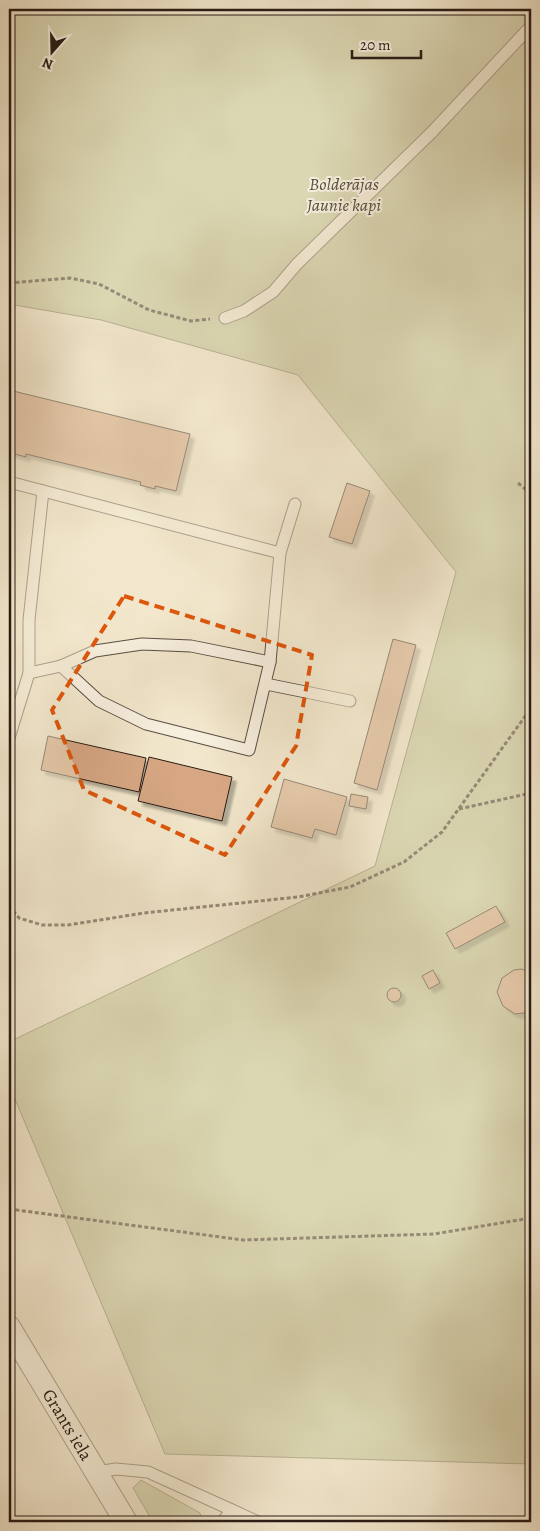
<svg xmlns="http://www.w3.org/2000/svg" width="540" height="1531" font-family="Alegreya,serif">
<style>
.green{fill:#bfc494;stroke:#747054}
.building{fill:#d7a784;stroke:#281b15;filter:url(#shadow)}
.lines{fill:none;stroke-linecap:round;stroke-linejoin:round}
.service-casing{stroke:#5a4e43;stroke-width:13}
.minor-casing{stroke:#5a4e43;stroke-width:24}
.path{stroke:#281b15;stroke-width:3;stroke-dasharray:4 2.5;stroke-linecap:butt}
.service{stroke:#f7efde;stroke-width:11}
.minor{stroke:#f7efde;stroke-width:22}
.marked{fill:none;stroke:#de560c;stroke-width:4;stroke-dasharray:10 6;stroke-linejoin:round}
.labels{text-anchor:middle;stroke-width:4;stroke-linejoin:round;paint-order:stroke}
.park-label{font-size:18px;font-style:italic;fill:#554e3b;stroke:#f7efde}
.street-label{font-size:18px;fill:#281b15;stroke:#f7efde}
</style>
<defs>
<filter id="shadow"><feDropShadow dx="4.5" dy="4.5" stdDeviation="1" flood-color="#0004"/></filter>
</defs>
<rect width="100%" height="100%" fill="#f2e7cc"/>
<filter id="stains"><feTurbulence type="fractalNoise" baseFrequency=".004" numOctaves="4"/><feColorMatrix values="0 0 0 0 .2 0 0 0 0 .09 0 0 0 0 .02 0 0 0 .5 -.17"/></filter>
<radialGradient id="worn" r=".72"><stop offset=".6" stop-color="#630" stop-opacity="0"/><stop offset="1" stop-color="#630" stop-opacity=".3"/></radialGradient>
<g class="green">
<path d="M9,9H531V1464L165,1454L9,1085V1042L375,866L456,572L298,375L101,320L9,304Z"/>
<path d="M141,1480L200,1513L202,1522H153L133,1488Z"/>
</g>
<g class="building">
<path d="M9,390L190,434L176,491L155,486V489L140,485L141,482L26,454V457L11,453L12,451L9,450Z"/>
<path d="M347,483L370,491L352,544L329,537Z"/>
<path d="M393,639L416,645L377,790L354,783Z"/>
<path d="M48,736L146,758L139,792L41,770Z"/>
<path d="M149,757L232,777L222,821L138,801Z"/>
<path d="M284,779L347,797L336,835L315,829L312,838L271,827Z"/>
<path d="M351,794L368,797L366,809L349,806Z"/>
<path d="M496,906L505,922L455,949L446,933Z"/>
<path d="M521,969L531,972V1012L515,1014L503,1006L497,992L502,978L514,970Z"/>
<path d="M433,970L440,983L429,989L422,976Z"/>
<circle cx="394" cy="995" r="7"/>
</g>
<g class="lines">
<defs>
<g id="service">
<path d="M9,11L12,9"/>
<path d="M225,318L244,311L273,292L297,264L432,132L531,26"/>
<path d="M9,482L280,553"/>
<path d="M61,666L99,701L146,724L249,750L270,662L280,553L295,504"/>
<path d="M29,673L61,666L95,651L142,644L191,646L270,662"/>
<path d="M266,684L350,701"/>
<path d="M9,738L29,673V620L43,491"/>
<path d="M97,1472L116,1469L148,1472L232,1510"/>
<path d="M222,1522L232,1510L258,1522"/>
</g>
<g id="minor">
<path id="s1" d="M9,1327L126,1522"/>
</g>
</defs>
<use href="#service" class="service-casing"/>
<use href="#minor" class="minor-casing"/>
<g class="path">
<path d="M9,283L70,278L99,284L149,310L191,321L210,319"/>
<path d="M518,483L531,494"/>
<path d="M527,714L531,745"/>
<path d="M459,809L531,793"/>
<path d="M9,906L19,918L42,925H68L144,913L298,897L350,887L404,862L442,832L531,708"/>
<path d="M9,1209L243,1240L434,1234L531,1218"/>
</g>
<use href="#service" class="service"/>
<use href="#minor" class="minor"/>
</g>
<path d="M0 0H540V1531H0ZM124,596L312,655L296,746L225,855L84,790L52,710Z" fill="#f2e7cc" fill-opacity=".55" fill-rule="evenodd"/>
<path class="marked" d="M124,596L312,655L296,746L225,855L84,790L52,710Z"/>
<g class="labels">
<g class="park-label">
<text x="344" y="190">Bolderājas<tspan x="344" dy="21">Jaunie kapi</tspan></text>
</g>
<g class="street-label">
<text dy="6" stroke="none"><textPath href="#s1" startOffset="114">Grants iela</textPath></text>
</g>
</g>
<rect width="540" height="1531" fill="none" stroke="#f2e7cc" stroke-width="30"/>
<rect x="10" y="10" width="520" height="1511" fill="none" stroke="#281b15" stroke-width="2.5"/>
<rect x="15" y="15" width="510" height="1501" fill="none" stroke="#281b15"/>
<g transform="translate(52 52) rotate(200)" stroke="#f7efde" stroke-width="4" paint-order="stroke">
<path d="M0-4L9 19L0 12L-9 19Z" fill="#281b15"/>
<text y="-8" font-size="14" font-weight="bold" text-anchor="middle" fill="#281b15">N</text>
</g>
<path d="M352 50v8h69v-8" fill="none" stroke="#281b15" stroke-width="2.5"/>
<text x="360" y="50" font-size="15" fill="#281b15" stroke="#f7efde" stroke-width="4" paint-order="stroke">20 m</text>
<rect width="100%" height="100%" filter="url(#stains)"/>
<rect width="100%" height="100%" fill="url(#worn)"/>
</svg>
